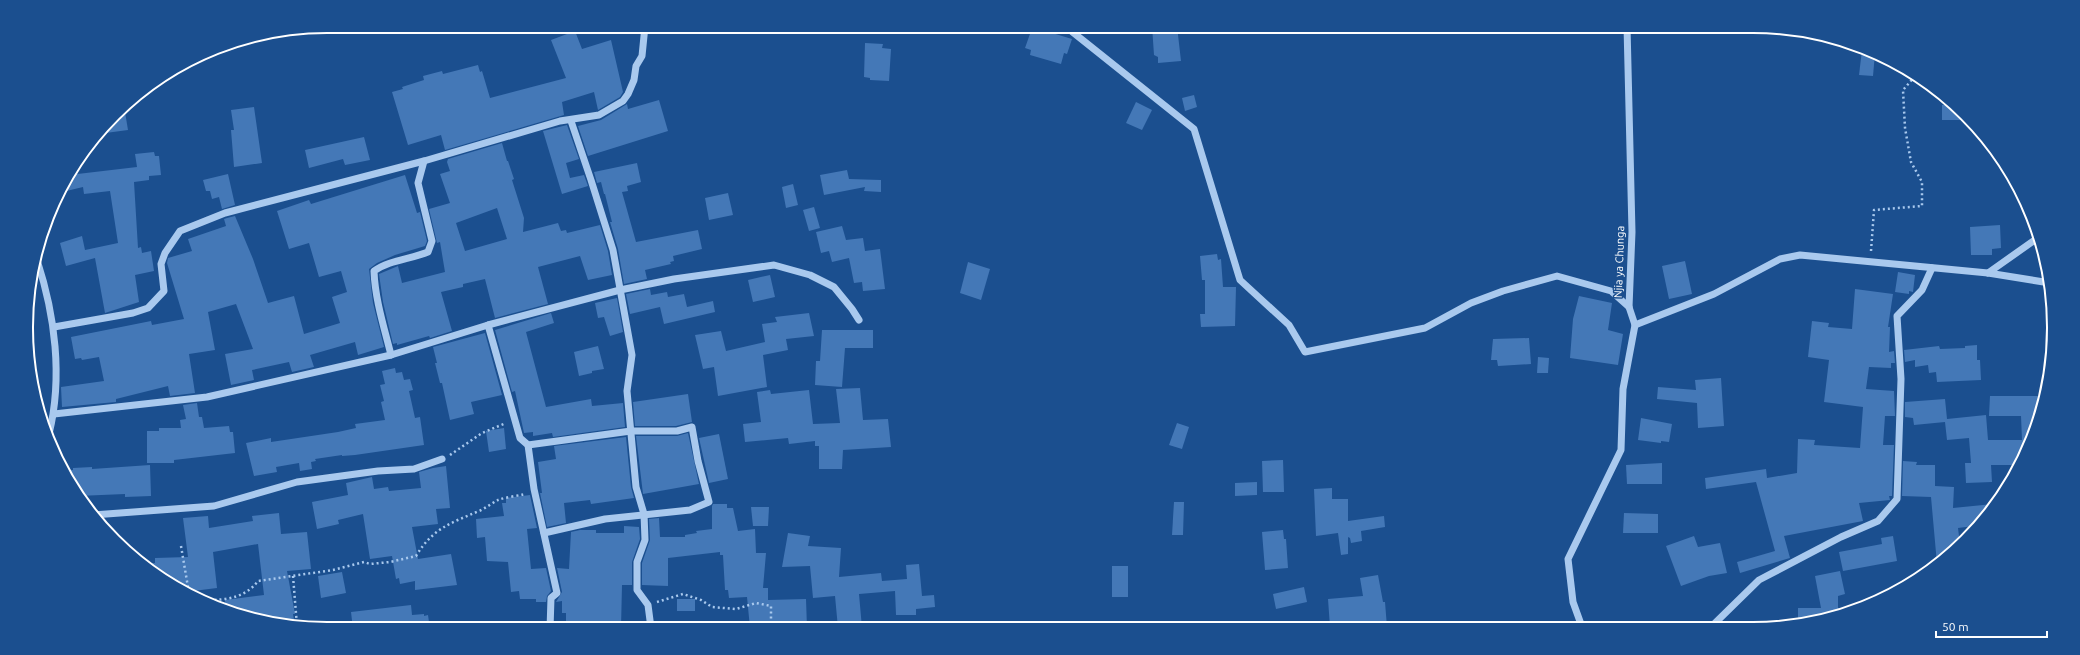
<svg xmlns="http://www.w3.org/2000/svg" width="2080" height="655" font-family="Ubuntu,sans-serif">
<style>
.building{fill:#4478b7;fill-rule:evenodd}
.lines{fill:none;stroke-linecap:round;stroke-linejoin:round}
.path{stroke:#a9c9ee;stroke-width:2.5;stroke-dasharray:2 3;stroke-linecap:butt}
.minor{stroke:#a9c9ee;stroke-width:7}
.labels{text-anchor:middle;stroke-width:3;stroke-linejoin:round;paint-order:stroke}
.street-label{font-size:11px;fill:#fff;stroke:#1b4f8f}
.rim{fill:none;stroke:#fff;stroke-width:2}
</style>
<rect width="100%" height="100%" fill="#1b4f8f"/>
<g class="building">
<path d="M1152,26H1177L1181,61L1158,63V57L1154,55Z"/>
<path d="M1039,29L1072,39L1067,54L1064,53L1061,64L1030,55L1031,50L1025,48L1031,31L1038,33Z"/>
<path d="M575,31L582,49L611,40L623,92L620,97L598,110L594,92L562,102L564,115L445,150L441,135L408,145L392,92L403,89L402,87L424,80L423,76L442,71L443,74L478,65L480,72L482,71L490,98L566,78L551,40Z"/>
<path d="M865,43L883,44L882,48L891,49L889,81L870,80V78L864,77Z"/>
<path d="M1862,50L1875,53L1873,76L1859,75Z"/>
<path d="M1194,95L1197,107L1185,111L1182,98Z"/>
<path d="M659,100L668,131L588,156L578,126L601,120L627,104L628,109Z"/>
<path d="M1136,102L1152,110L1142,130L1126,123Z"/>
<path d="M1942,105H1954L1970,120H1942Z"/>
<path d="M124,106L128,130L98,134Z"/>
<path d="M254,107L262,163L234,167L231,130H234L231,110Z"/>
<path d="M567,125L579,159L566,163L570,178L584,175L588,186L562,194L543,131Z"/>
<path d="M364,137L370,160L345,165L343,159L309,168L305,150Z"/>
<path d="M502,143L507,161H508L514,179L512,180L524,218L523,232L558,223L561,231L566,230L567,233L600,225L608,251L612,275L588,280L580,256L538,267L548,304L495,318L485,279L463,284V287L441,292L452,331L430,338L429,336L397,345V343L393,344L383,302L379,274L398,266L402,283L445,272L440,242L437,243L429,209L450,203L440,174L450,171L447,162L448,159ZM497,208L507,239L465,251L456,223Z"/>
<path d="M154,152L155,156H159L161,175L149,176V180L134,182L138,248L141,247L142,253L151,251L154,271L135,275L139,302L105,313L95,258L66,266L60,243L82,236L85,250L118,243L110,191L84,194L83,187L58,193L69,175L137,167L135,154Z"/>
<path d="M637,163L641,182L627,186L628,191L622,192L636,242L698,230L702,249L673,256L674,261L670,262L671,264L645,270L647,279L624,284L618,249L610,222H612L605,194H604L601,182L597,183L594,172Z"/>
<path d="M847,170L849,179L881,180V192L864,191L865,187L824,195L820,175Z"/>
<path d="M228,174L235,205L222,209L219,197L212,199L210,191H206L203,180Z"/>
<path d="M405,175L417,213L420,212L427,241L425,246L395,255L377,263L369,269L373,303L384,347L358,355L355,342L310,355L314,367L292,372L289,362L252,370L254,380L231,385L225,354L253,349L236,304L208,312L215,350L189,354L195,393L170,396L168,386L116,399V402L62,407L61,387L104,381L99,357L82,360L81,358L75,359L71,337L151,321L152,325L184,319L167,263L168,258L192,251L188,239L226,226L224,219L227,218L235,216L253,259L268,303L294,296L304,334L340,323L332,297L347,292L341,271L319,277L309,243L289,249L277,211L309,200L311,204Z"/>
<path d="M793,184L798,205L786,208L782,187Z"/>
<path d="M728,193L733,215L709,220L705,198Z"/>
<path d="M814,207L820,228L809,231L803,210Z"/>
<path d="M2000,225L2001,248L1992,249V255H1971L1970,227Z"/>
<path d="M842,226L846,240L863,238L865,251L880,249L885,289L863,291L862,282L854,283L849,258L832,262L829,251L821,253L816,232Z"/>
<path d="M1217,254L1218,260L1221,259L1223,287H1236L1235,326L1201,327L1200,314H1205V280H1202L1200,256Z"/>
<path d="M1685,261L1692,294L1669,299L1662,266Z"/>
<path d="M968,262L990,269L981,300L960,293Z"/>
<path d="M1898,272L1915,275L1913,292L1909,291V294L1895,292Z"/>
<path d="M770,275L775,297L753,302L748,280Z"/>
<path d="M650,289L651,295L667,292L668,297L684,294L687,307L713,301L715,312L664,324L660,307L630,314L626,294Z"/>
<path d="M1855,289L1893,294L1888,327H1890L1889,352L1894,351L1895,363H1891V368L1869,367L1866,389L1894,391L1895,416H1885L1883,445H1894L1892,496H1889L1890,500L1859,503L1863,521L1784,536L1790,558L1740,573L1737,562L1775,551L1756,482L1706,489L1705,478L1766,469L1767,478L1797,473L1798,439L1815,440L1814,445L1860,448L1863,407L1824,402L1829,360L1808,357L1812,321L1829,323L1828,327L1852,329Z"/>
<path d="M1579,296L1612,303L1608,330L1623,334L1618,365L1570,358L1573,319Z"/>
<path d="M617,298L623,332L610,336L604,317L598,318L595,303Z"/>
<path d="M551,313L554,323L526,332L546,407L591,399L592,406L623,403L625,427L553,437L552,433L533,436V432L524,433L515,391L512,392L495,330Z"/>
<path d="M809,313L814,336L786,339L788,350L763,355L767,387L718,396L714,367L703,369L695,335L721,331L726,351L765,342L762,324L777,322L775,317Z"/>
<path d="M822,330H873V348H845L842,387L815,385L816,361H820Z"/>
<path d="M485,333L502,395L471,402L474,414L450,420L442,383H440L435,363H437L433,347Z"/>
<path d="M1529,338L1531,364L1498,366L1497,360H1491L1493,339Z"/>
<path d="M1977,345V360H1980L1981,380L1937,382L1936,372L1929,373L1928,365L1915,367V360L1905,362L1904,350L1939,346L1940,349L1965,348V346Z"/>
<path d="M598,346L604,369L592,371V373L579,376L574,352Z"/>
<path d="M1538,357L1549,358L1548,373H1537Z"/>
<path d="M395,368L396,373L402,372L404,380L410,379L413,390L409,391L415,418L420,417L424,445L355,455L342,456V455L315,459L316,461L311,462L312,469L300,471L299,463L276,467L277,472L254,476L246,443L271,438V442L338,432L356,428L355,424L385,420L381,402L384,401L380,385L385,384L382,371Z"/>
<path d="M1721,378L1724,426L1698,428L1697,403L1657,399L1658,387L1696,390L1695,380Z"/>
<path d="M860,388L863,420L888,419L891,447L843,450L842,469H819V446H815V441L789,444L788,438L745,442L743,424L761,422L757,392L770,390L771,394L809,390L813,424L840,423L836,389Z"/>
<path d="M688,394L692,422L676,426H635L633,402Z"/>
<path d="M1990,396H2045L2019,465H1991L1992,482L1966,483L1965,463H1971L1969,438L1947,440L1945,422L1914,425L1913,418L1905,417V402L1945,399L1947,419L1986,415L1988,440H2022L2021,416H1989Z"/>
<path d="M197,403L199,417H202L204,428L229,426L230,432H233L235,453L174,460V463H147V431H159V428H181L180,420L186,419L183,405Z"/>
<path d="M1641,418L1672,424L1669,442L1661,441V443L1638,440Z"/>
<path d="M1177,423L1189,427L1182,449L1169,445Z"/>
<path d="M504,428L506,449L489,452L486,431Z"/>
<path d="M688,433L699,484L643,494L636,436H677Z"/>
<path d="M719,434L728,479L709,483L699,438Z"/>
<path d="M626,437L631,487L634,498L591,504L590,500L564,503L566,523L547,527L540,493H542L538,462L556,459L554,446Z"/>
<path d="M1283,460L1284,492H1263L1262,461Z"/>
<path d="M1903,461L1917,462L1916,465H1935V486L1954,487L1953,508L1993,504L1974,526L1958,528L1960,544L1951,554L1937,564L1931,497L1902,496Z"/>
<path d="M1662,463V484H1627L1626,465Z"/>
<path d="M150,465L151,496L125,497V494L78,496L66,470H73V468L92,467V469Z"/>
<path d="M446,466L450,508L436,509L438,524L412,527L418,559L451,554L457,585L415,590V581L400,584L399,578L396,579L392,556L370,559L363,514L338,520L339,524L317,529L312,502L348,495L346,483L372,477L374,489L388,487L389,491L421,488L419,472L433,468Z"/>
<path d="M1257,482V495L1235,496V483Z"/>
<path d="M1332,488V499H1348V521L1384,516L1385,527L1361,531L1362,541L1351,543L1350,538L1348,537V554L1341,555L1338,533L1316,536L1314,489Z"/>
<path d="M530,495L537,528L527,529L531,569L546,568L551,591L547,596L546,602H536V599H520L519,591L511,592L508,562L487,561L485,537L477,538L476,519L504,516L502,503H506V498Z"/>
<path d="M1174,502H1184L1183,535H1172Z"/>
<path d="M713,504H727V508H733L738,531L755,529L756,553H766L763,588H768V600L806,599L807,628H750L747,597L729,598L728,590H725L723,555H720V552L668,558V586L642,585V563L650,540L649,519L659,518L660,537H685V535L697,533L696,531L712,529V506Z"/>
<path d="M751,507H769L768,526H753Z"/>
<path d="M279,513L281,534L307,532L311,569L287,571L295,614H293L295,626L268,623L226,610L225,600L264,595L258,544L213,552L217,588L185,592L160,578L143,564L155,563V558L188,557L183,518L208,516L209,528L253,521L252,516Z"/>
<path d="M1624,513L1658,514V533H1623Z"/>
<path d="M624,526L639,527L640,539L632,562V585H622L621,628L566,629V613H562V601L556,602L562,592L557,568L569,569L571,532L580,530H596V533H624Z"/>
<path d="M1283,530L1284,539H1286L1288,568L1265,570L1262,532Z"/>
<path d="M788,533L810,536L808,546L841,548L839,577L881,573L882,581L907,579L906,565L919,564L922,596L934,595L935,607L916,609V615H896L895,591L859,594L862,628H838L835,596L813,598L810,566L782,567Z"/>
<path d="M1694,536L1698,547L1720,543L1727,573L1709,576L1681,586L1666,546Z"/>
<path d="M1893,536L1897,561L1843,571L1839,552L1882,544L1881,538Z"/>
<rect x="1112" y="566" width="16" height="31"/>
<path d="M1840,571L1845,594L1838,596V608H1842L1843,611L1798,625V608H1821L1815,576Z"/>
<path d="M342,572L346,593L321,598L318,576Z"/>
<path d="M1378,575L1383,602H1385L1387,627H1330L1328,599L1363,596L1360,578Z"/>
<path d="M1304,587L1307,602L1276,609L1273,594Z"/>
<rect x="677" y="599" width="18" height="12"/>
<path d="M411,605L412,615L424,614V616L428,615L430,629H353L351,612Z"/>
</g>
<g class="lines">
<g class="path">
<path d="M1871,251L1874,210L1922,206V182L1911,162L1905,128L1903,90L1916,75"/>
<path d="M450,455L482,433L506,423"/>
<path d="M181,546L189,593"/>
<path d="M293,576L297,626"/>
<path d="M205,602L208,600C228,600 246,597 258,581L333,570L364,562L370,564L390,562L416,556C433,528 451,523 479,511C486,508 492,503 498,500C506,497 517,496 525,494"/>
<path d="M657,602L683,594L701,600L712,607L736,609L756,603L771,606V628"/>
</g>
<g class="minor">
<path d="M1065,26L1194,129L1240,280L1289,325L1305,352L1425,328L1471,303L1503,291L1557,276L1611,291L1629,307"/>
<path d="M571,121L591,180L613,250L632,355L627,391L636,487L644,514L645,540L637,562V590L648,605L651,628"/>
<path d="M37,260C55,315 63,377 49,434"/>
<path d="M1988,273L2039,237"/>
<path d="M488,325L520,438L528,445L534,489L557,593L551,598L550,629"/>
<path d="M1635,325L1714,294L1780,259L1800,255L1988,273L2050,283"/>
<path d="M54,327L133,313L148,308L164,291L161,264L165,253L180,231L225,213L424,161L560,121L599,115L623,101L628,94L634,80L636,66L642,56L645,26"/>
<path d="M391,355C384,327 375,299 374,271C389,260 411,259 428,252L432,241L418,183L424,161"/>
<path d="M54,414L207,397L391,355L488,325L620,290L674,279L774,265L810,275L834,287L852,309L859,320"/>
<path d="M528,445L631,431H677L692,427L698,461L709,502L690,510L605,519L544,533"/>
<path d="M93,515L214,506L297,482L378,471L414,469L442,459"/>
<path d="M1582,627L1573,602L1568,559L1621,450L1623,389L1635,325L1629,307L1632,232L1627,26"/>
<path d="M1711,627L1759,580L1841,537L1878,521L1897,499L1901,379L1897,316L1922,290L1932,268"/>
</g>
</g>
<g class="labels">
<g class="street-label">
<text transform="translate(1619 262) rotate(-88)" y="4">Njia ya Chunga</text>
</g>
</g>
<path d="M0 0H2080V655H0ZM327 33H1753A294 294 0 0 1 2047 327V328A294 294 0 0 1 1753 622H327A294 294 0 0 1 33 328V327A294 294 0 0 1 327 33Z" fill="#1b4f8f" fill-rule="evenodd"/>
<path class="rim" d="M327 33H1753A294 294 0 0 1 2047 327V328A294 294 0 0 1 1753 622H327A294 294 0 0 1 33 328V327A294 294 0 0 1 327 33Z"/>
<path d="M1936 631v6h111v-6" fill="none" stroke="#ffffff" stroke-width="2"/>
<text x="1942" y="631" font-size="12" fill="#ffffff" stroke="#1b4f8f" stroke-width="3" paint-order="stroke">50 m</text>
</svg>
